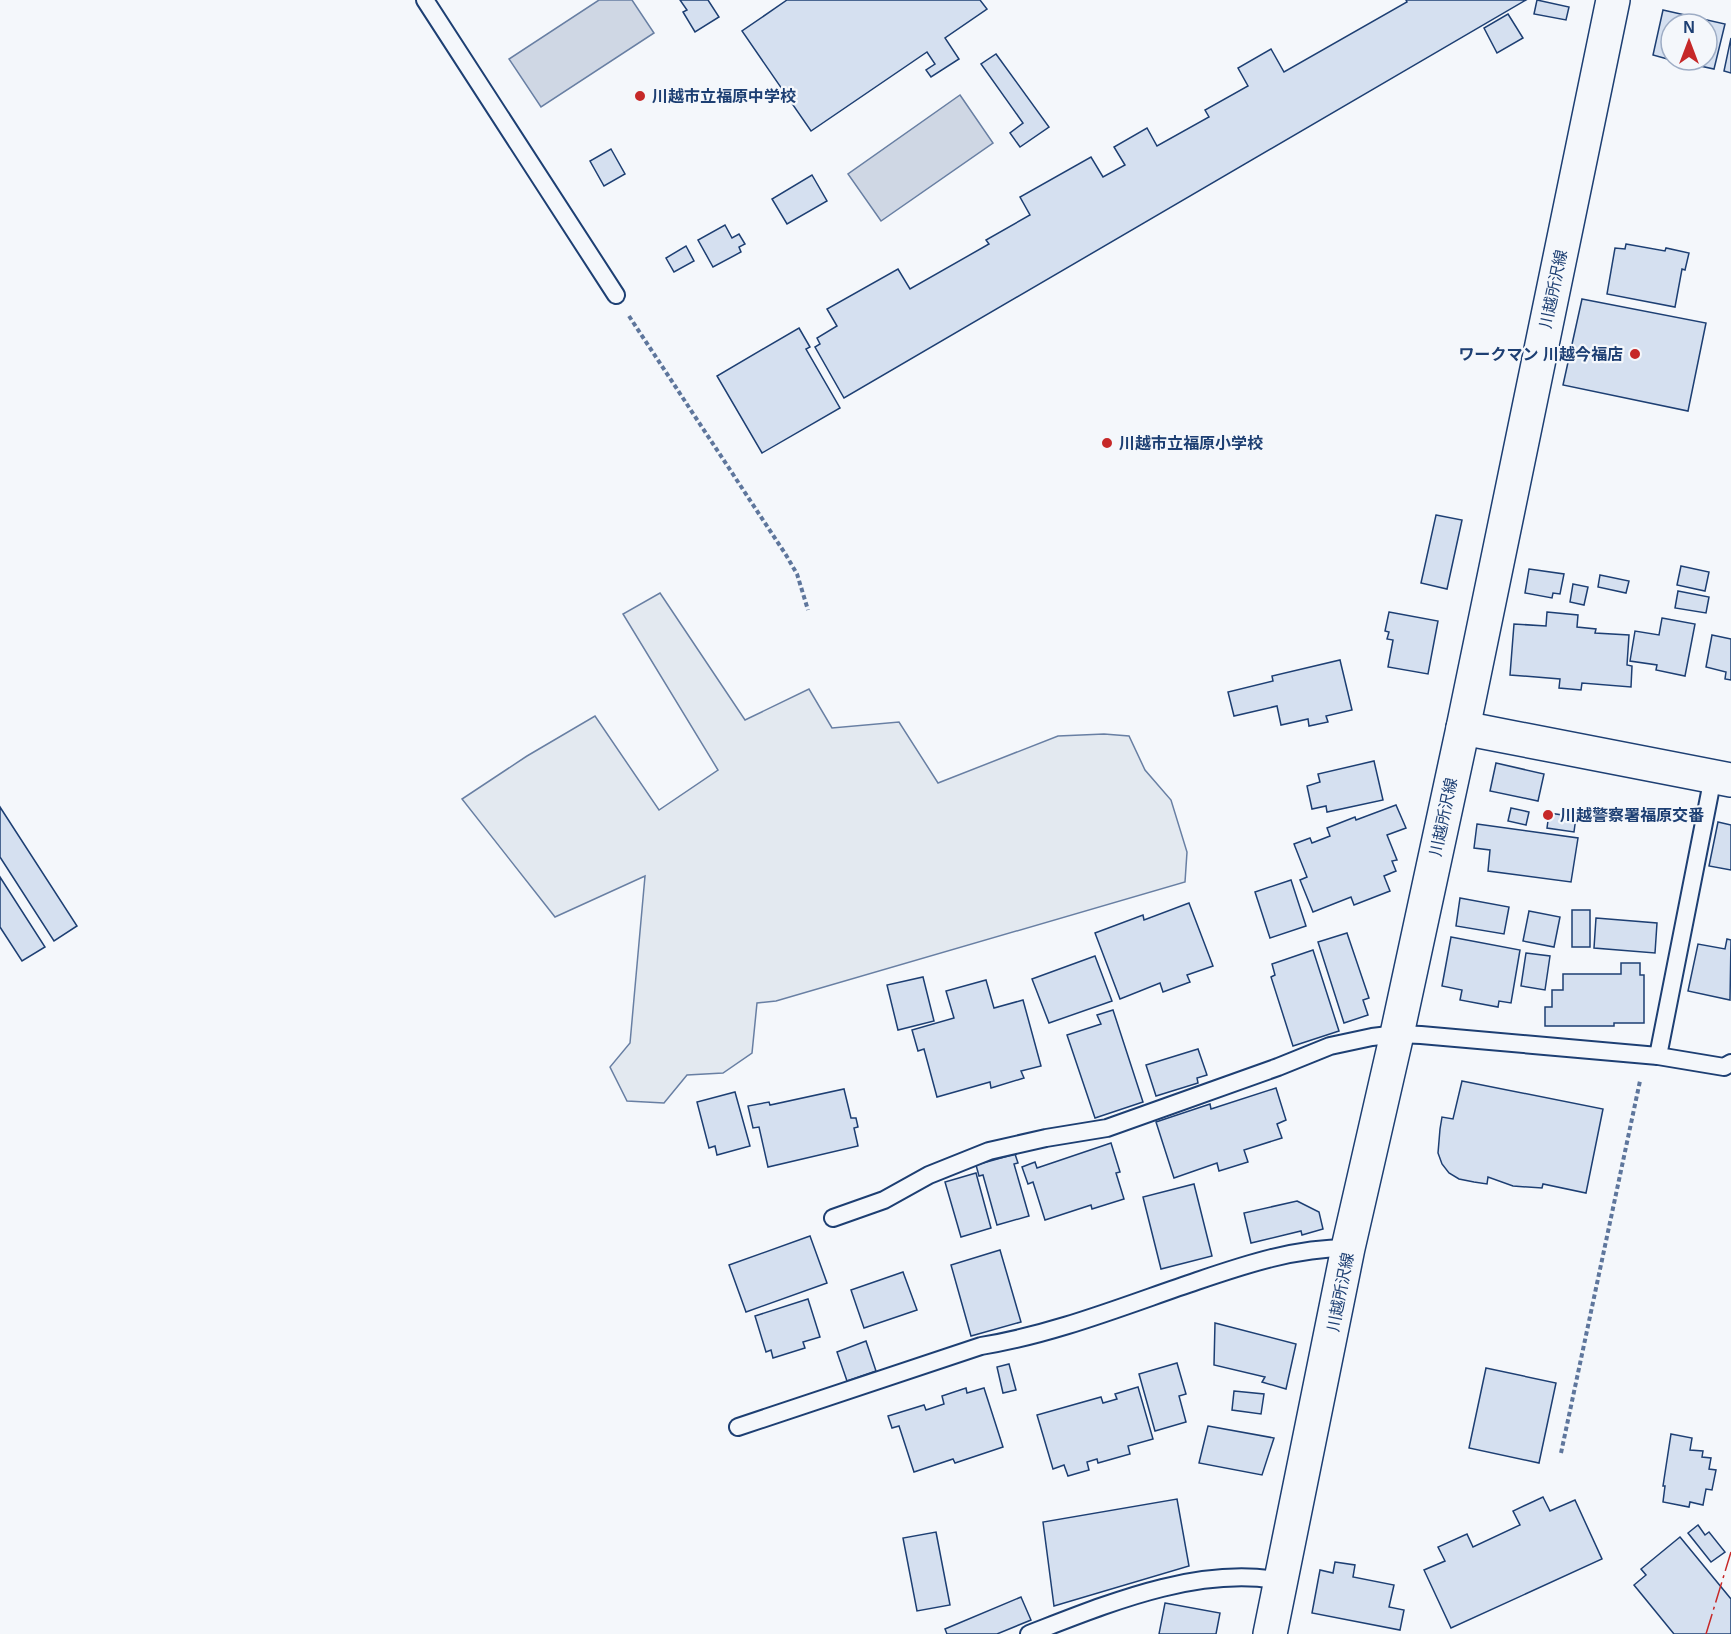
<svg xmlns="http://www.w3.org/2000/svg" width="1731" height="1634" font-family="Arial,'Noto Sans JP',sans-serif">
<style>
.green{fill:#e3e9f0;stroke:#687fa3;stroke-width:1.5}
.water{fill:#cfd7e4;stroke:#687fa3;stroke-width:1.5}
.building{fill:#d5e0f0;stroke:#1d3f73;stroke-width:1.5}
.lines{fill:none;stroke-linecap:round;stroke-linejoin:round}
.lane-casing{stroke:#1d3f73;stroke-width:20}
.secondary-casing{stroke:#1d3f73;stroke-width:36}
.primary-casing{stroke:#1d3f73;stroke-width:36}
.path{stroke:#5e769c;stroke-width:4;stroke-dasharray:4.5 3;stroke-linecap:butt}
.lane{stroke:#f4f7fb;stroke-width:16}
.secondary{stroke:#f4f7fb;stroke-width:33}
.primary{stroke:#f4f7fb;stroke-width:33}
.power{stroke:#c62828;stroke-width:1.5;stroke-dasharray:21 4.5 3 4.5;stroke-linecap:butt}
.poi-dot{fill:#c62828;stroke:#f4f7fb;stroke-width:2}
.labels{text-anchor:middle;stroke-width:4.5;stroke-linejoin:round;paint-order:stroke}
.poi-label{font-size:16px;font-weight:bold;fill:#1d3f73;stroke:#f4f7fb;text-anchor:start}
.street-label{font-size:16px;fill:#1d3f73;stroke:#f4f7fb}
</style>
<rect width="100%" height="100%" fill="#f4f7fb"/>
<path class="green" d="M660,593L745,720L809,689L832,728L899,722L938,783L1058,736L1104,734L1129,736L1145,770L1171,800L1187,852L1185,882L776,1001L757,1003L752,1053L723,1073L687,1075L664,1103L627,1101L610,1067L630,1043L645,876L555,917L462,799L527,756L595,716L659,810L718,770L623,614Z"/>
<g class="water">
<path d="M599,0H632L654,33L541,107L509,59Z"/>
<path d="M960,95L993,143L881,221L848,174Z"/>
</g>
<g class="building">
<path d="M680,0H708L719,17L695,32L683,12L687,10Z"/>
<path d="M787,0H980L987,9L945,38L959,59L931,77L926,70L935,64L927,52L811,131L742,31Z"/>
<path d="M1406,0H1526L844,398L815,347L820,344L817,338L837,326L827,309L898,269L910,289L989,244L986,240L1030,215L1020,197L1091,157L1103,177L1125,165L1114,147L1147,128L1157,146L1209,117L1205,110L1248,86L1238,68L1271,49L1284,72L1407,2Z"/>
<path d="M1537,0L1569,7L1566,20L1534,14Z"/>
<path d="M1663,10L1725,24L1714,69L1673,60H1707V24H1671V60L1653,55Z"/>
<path d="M1508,14L1523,38L1497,53L1484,28Z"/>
<path d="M1731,38V73L1724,71Z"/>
<path d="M996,54L1049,127L1020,147L1010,133L1023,123L981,64Z"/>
<path d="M611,149L625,174L604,186L590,161Z"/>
<path d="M812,175L827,201L787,224L772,199Z"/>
<path d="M725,225L732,238L739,234L745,244L739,247L741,252L713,267L698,240Z"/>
<path d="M1626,244L1665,251L1666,248L1689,253L1685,270L1682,269L1675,307L1607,294L1615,248L1625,249Z"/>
<path d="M686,246L694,261L674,272L666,258Z"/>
<path d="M1582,299L1706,323L1688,411L1563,385Z"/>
<path d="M799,328L810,347L806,349L840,408L762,453L717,376Z"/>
<path d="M1436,515L1462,520L1447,589L1421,583Z"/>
<path d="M1681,566L1709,572L1705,591L1677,585Z"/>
<path d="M1529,569L1564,574L1560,594L1553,593L1552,598L1525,593Z"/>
<path d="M1600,575L1629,581L1626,593L1598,587Z"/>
<path d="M1573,584L1588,587L1584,605L1570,602Z"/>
<path d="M1678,591L1709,597L1706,613L1675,608Z"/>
<path d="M1389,612L1438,621L1428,674L1388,667L1393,640L1387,639L1389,632L1385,631Z"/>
<path d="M1547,612L1578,615L1577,627L1596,629L1595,633L1629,635L1627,665L1632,666L1631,687L1582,683L1581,690L1559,688L1560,679L1510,675L1514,624L1546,626Z"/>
<path d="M1662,618L1695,624L1685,676L1656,670L1657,665L1630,661L1635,631L1659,635Z"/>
<path d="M1712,635L1731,639V680L1725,679L1726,672L1706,667Z"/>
<path d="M1340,660L1352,710L1326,716L1328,722L1309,726L1308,719L1281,725L1277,706L1234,716L1228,692L1273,681L1272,676Z"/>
<path d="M1374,761L1383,800L1327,812L1326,806L1312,809L1307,786L1320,782L1318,774Z"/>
<path d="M1496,763L1544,774L1538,801L1490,791Z"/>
<path d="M1396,805L1406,828L1387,835L1397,860L1392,861L1396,871L1384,876L1390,891L1354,905L1351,897L1313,912L1300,880L1307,877L1294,844L1310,838L1312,843L1330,836L1327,828L1355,817L1356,820Z"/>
<path d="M0,807L77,926L54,941L0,857Z"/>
<path d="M1511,808L1529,812L1526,825L1508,821Z"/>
<path d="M1549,813L1576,817L1574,832L1547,828Z"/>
<path d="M1718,822L1731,825V870L1709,866Z"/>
<path d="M1477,824L1578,838L1571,882L1488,871L1490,850L1474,848Z"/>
<path d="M0,877L45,947L22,961L0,927Z"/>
<path d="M1291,880L1306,926L1270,938L1255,892Z"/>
<path d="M1460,898L1509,907L1504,934L1456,926Z"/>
<path d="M1189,903L1213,966L1187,975L1190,982L1163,992L1160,983L1120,999L1095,933L1143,915L1144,920Z"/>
<rect x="1572" y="910" width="18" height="37"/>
<path d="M1529,911L1560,917L1554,947L1523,941Z"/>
<path d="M1596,918L1657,923L1655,953L1594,948Z"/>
<path d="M1347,933L1369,998L1363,1000L1368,1015L1344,1023L1318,942Z"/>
<path d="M1451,937L1520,950L1511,1003L1499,1001L1498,1007L1460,1000L1462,990L1442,986Z"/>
<path d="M1727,939L1731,940L1730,1000L1688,991L1698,944L1725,949Z"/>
<path d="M1313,950L1339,1031L1293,1046L1271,977L1275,975L1272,964Z"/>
<path d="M1526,953L1550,956L1545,990L1521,986Z"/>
<path d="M1095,956L1112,1001L1049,1023L1032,979Z"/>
<path d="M1621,963H1640V975H1644V1023H1614V1026H1545V1007H1552V990H1563V974H1621Z"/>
<path d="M923,977L934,1021L898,1030L887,985Z"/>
<path d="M986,980L994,1008L1023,1000L1041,1066L1021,1071L1024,1078L991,1088L990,1082L937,1097L924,1049L918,1051L912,1030L954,1018L946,991Z"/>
<path d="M1113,1010L1143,1102L1095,1118L1067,1035L1101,1024L1097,1015Z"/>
<path d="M1198,1049L1207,1075L1197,1078L1198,1083L1156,1096L1146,1065Z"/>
<path d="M1462,1081L1603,1109L1586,1193L1543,1184L1542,1188L1513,1186L1488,1177L1487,1184L1474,1182L1459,1179L1449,1173L1442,1164L1438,1153L1440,1129L1442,1117L1453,1119Z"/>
<path d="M1276,1088L1286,1120L1277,1124L1282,1138L1244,1150L1248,1162L1219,1171L1217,1163L1174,1178L1156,1122L1210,1104L1211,1109Z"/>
<path d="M844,1089L851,1118H856L858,1127L854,1128L858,1146L768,1167L759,1127L753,1128L748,1106L769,1102L770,1105Z"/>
<path d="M735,1092L750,1146L717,1155L715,1146L709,1148L697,1102Z"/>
<path d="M1111,1143L1120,1172L1116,1173L1124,1199L1092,1209L1091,1205L1045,1220L1033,1182L1028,1184L1022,1167L1035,1162L1037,1168Z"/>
<path d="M1015,1154L1018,1163L1014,1164L1029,1216L997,1225L983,1175L979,1176L976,1165Z"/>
<path d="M976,1173L991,1228L961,1237L945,1182Z"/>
<path d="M1194,1184L1212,1256L1161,1269L1143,1197Z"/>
<path d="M1297,1201L1319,1212L1323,1229L1302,1235L1301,1231L1251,1243L1244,1213Z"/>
<path d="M810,1236L827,1283L746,1312L729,1265Z"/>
<path d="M1000,1250L1021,1322L971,1336L951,1265Z"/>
<path d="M903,1272L917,1310L864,1328L851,1290Z"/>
<path d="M808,1299L820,1337L803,1342L805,1348L773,1358L771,1350L766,1352L755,1316Z"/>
<path d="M1215,1323L1296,1344L1286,1389L1262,1382L1265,1377L1214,1365Z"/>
<path d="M866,1341L876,1371L847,1381L837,1352Z"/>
<path d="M1177,1363L1186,1394L1179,1396L1186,1422L1155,1431L1139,1374Z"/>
<path d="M1009,1364L1016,1390L1003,1393L997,1367Z"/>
<path d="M1486,1368L1556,1383L1539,1463L1469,1448Z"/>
<path d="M1138,1387L1153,1439L1128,1446L1130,1454L1098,1463L1097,1459L1087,1462L1089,1470L1068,1476L1064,1465L1053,1469L1037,1415L1101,1397L1103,1403L1117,1399L1115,1394Z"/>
<path d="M966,1388L967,1393L984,1388L1003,1447L955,1463L953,1459L914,1472L899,1426L892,1428L888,1416L924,1405L926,1410L944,1404L942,1396Z"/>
<path d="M1234,1391L1264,1394L1261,1414L1232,1410Z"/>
<path d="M1208,1426L1274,1438L1262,1475L1199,1463Z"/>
<path d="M1671,1434L1692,1438L1690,1450L1703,1451L1702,1457L1711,1458L1709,1469L1716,1470L1712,1490L1706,1489L1703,1505L1690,1502L1689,1507L1663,1502L1665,1486H1663Z"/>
<path d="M1543,1497L1550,1511L1575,1500L1602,1559L1451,1628L1424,1570L1445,1561L1438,1547L1467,1534L1473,1547L1520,1525L1513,1511Z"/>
<path d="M1177,1499L1189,1566L1054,1606L1043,1522Z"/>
<path d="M1698,1525L1705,1535L1709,1532L1725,1552L1711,1562L1688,1533Z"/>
<path d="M936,1532L950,1605L917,1611L903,1538Z"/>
<path d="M1680,1537L1731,1599V1634H1674L1634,1585L1646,1575L1641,1569Z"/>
<path d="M1335,1562L1355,1565L1353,1577L1394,1585L1389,1607L1404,1610L1400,1630L1312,1613L1320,1570L1333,1573Z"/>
<path d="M1021,1597L1031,1620L997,1634H947L945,1629Z"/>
<path d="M1165,1603L1220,1613L1216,1634H1159Z"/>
</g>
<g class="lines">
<defs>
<g id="lane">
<path d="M425,0L616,295"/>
<path d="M1713,777L1658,1056L1724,1067L1731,1063"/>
<path d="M833,1218L884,1200L929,1175L989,1151L1046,1138L1107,1128L1278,1067L1330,1046L1372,1037L1397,1034L1421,1035L1658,1056"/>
<path d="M738,1427L981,1346C1055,1334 1126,1305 1197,1281C1247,1264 1295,1248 1348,1248"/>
<path d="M1029,1634C1107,1604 1198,1565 1282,1581"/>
</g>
<path id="secondary" d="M1463,728L1731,780"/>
<path id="primary" d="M1270,1634L1348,1248L1397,1034L1463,728L1613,0"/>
</defs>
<use href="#lane" class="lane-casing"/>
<use href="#secondary" class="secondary-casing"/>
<use href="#primary" class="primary-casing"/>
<g class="path">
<path d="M629,316L786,555L797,574L808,610"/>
<path d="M1561,1453L1640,1081"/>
</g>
<use href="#lane" class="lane"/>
<use href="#secondary" class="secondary"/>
<use href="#primary" class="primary"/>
<path class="power" d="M1706,1634L1731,1552"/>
</g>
<g class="poi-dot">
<circle cx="640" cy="96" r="6"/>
<circle cx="1635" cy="354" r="6"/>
<circle cx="1107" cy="443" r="6"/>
<circle cx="1548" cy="815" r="6"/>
</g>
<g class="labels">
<g class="poi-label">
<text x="652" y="102">川越市立福原中学校</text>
<text x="1623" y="360" text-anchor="end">ワークマン 川越今福店</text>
<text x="1119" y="449">川越市立福原小学校</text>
<text x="1560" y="821">川越警察署福原交番</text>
</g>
<g class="street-label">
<text transform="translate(1553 289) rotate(-78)" y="6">川越所沢線</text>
<text transform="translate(1443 817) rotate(-78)" y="6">川越所沢線</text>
<text transform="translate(1340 1292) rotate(-79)" y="6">川越所沢線</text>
</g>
</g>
<g transform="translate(1689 42)"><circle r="28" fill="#f4f7fb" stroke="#9eadc5" stroke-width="1.5"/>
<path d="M0-4.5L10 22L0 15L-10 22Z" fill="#c62828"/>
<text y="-9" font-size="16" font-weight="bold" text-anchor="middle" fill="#1d3f73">N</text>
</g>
</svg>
